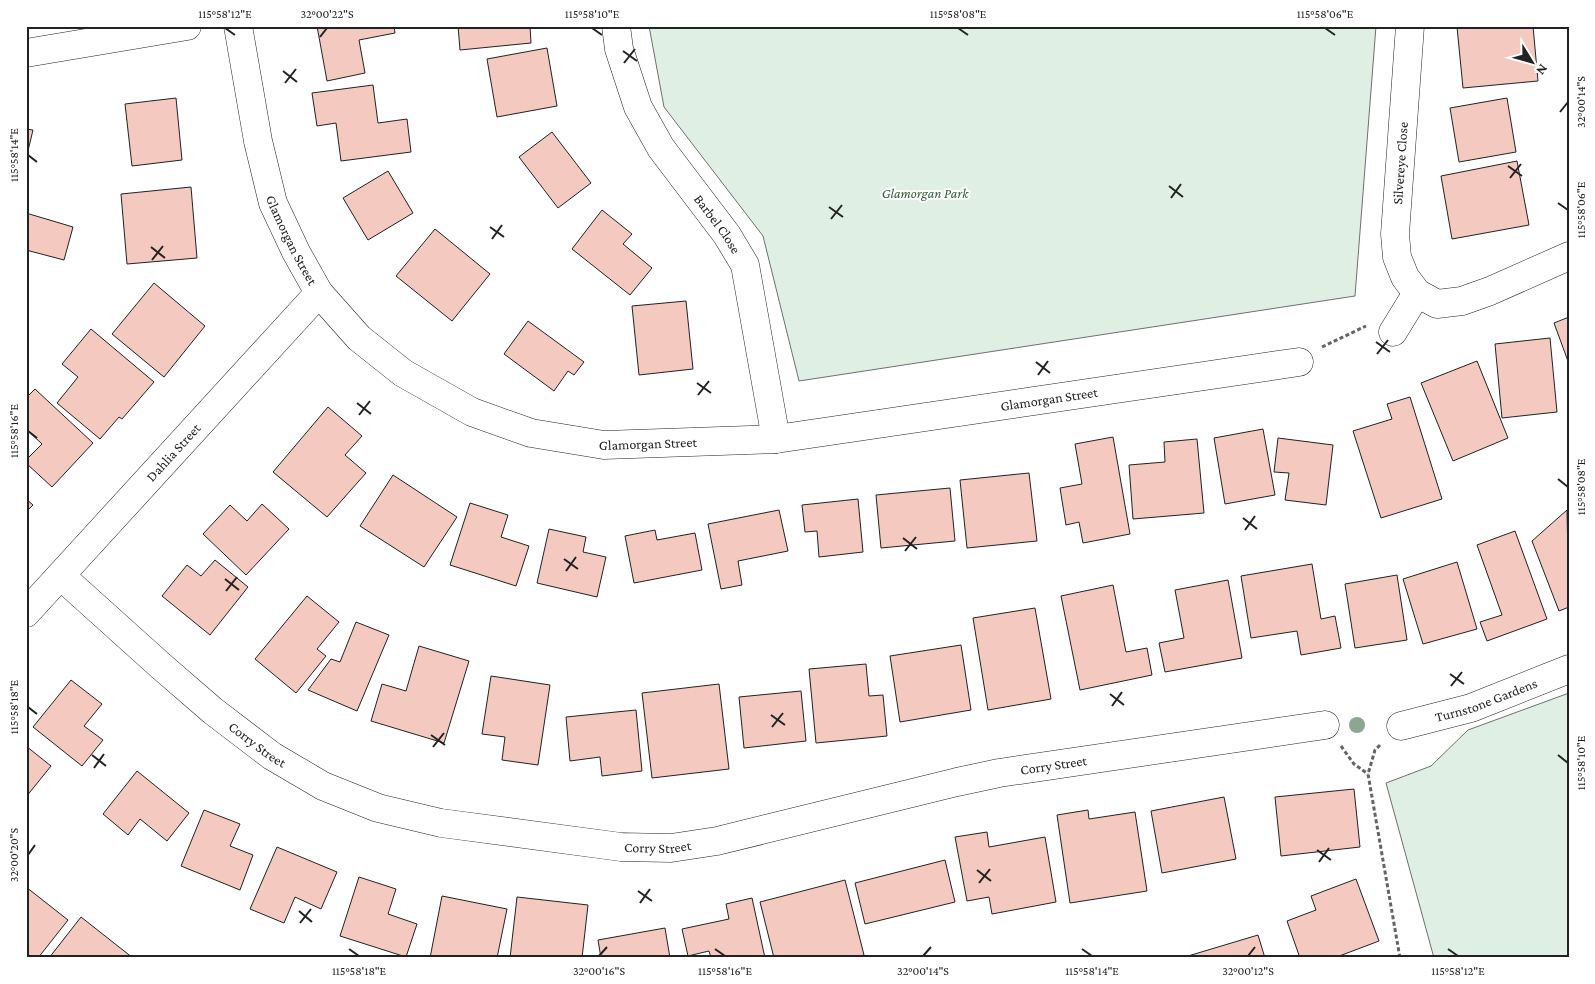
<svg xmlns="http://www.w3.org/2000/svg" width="1595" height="984" font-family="'Crimson Pro',serif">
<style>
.green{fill:#e0efe3;stroke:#6f6f6f}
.building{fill:#f3c9c0;stroke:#222}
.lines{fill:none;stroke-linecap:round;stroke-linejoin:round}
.minor-casing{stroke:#222;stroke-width:29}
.path{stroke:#646464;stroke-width:3;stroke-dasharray:4 2.5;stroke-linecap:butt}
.minor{stroke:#fff;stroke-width:28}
.tree{fill:#8da692}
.ticks{fill:none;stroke:#222;stroke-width:2}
.labels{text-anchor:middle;stroke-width:4;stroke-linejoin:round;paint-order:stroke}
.street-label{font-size:14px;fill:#222;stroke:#fff}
.park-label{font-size:14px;font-style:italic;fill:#2f5e38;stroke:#fff}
.neatline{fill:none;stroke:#222;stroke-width:2}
.ticks-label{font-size:12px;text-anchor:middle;fill:#222}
</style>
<rect width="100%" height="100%" fill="#fff"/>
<g class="green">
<path d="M649,26H1376L1355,296L799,381L763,236L664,107Z"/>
<path d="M1569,693V958H1434L1386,783L1431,766L1468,730Z"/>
</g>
<g class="building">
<path d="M317,26H394L395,33L359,40L365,73L327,81Z"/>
<path d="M458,26H530L531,43L460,50Z"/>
<path d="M1533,26L1538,81L1463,88L1457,27Z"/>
<path d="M547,48L557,106L497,117L487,59Z"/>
<path d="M373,85L378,123L407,119L411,152L341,161L336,123L317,126L312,93Z"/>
<path d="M176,98L182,160L132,166L125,104Z"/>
<path d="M1507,98L1516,152L1459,162L1450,108Z"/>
<path d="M26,129L33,130L26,159Z"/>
<path d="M552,132L591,183L558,208L519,157Z"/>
<path d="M1517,161L1529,225L1452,239L1441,176Z"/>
<path d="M388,171L413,213L368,240L343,198Z"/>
<path d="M191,187L197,258L127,264L121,194Z"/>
<path d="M602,210L632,234L623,244L652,268L630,295L572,249Z"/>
<path d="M26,213L73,227L64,260L26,250Z"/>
<path d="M435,229L490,274L452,321L396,276Z"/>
<path d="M154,283L205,326L164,377L112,334Z"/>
<path d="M686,301L693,369L639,375L632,306Z"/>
<path d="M1569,317V364L1554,323Z"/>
<path d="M528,321L584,362L574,375L568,371L554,391L504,354Z"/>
<path d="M91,329L154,382L122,419L119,417L100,439L57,403L78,377L62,364Z"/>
<path d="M1550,338L1557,412L1502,418L1495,344Z"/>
<path d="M1477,361L1508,438L1453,461L1421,383Z"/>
<path d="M35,389L93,443L52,487L26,463V460L42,444L26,429V398Z"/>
<path d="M1410,397L1442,499L1381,518L1353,431L1392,419L1387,404Z"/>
<path d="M328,407L362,436L345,455L366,473L327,517L273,472Z"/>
<path d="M1263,429L1275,495L1225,504L1214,438Z"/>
<path d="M1113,437L1130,534L1083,543L1079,522L1066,525L1060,488L1082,484L1075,444Z"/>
<path d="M1278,438L1333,445L1326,505L1285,500L1289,473L1274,472Z"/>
<path d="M1197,439L1204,513L1133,519L1129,465L1165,462L1164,442Z"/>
<path d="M1029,473L1037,541L967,548L960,480Z"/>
<path d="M393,475L457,517L424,567L360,526Z"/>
<path d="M950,488L955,541L881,548L876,495Z"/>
<path d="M26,499L33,505L26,512Z"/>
<path d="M858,499L863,552L819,557L817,531L805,532L802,505Z"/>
<path d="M470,503L508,515L501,537L529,546L516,586L450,565Z"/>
<path d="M262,504L289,529L246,575L203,534L230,505L247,521Z"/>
<path d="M779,510L788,551L738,561L742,585L721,589L708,524Z"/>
<path d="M1567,510L1569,607L1559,611L1532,541Z"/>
<path d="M549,529L586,537L583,552L606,557L597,597L537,583Z"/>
<path d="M655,530L657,540L695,533L702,570L634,583L625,536Z"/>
<path d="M1515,531L1547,619L1487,641L1480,622L1502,615L1477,545Z"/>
<path d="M215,560L248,587L210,635L162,596L187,565L201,576Z"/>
<path d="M1457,562L1477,629L1423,644L1403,579Z"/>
<path d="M1312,564L1321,619L1335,616L1341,648L1301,655L1297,631L1251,638L1241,576Z"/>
<path d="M1397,575L1407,640L1355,648L1345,584Z"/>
<path d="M1228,580L1242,658L1165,672L1159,643L1184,638L1175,590Z"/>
<path d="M1113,585L1126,652L1147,648L1152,675L1080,690L1061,596Z"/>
<path d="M307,596L339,622L317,649L326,656L296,693L255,659Z"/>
<path d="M1035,608L1051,699L988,710L973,618Z"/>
<path d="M356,622L389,635L357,711L308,690L331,659L340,662Z"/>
<path d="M961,645L971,710L900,722L890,656Z"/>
<path d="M419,646L469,661L444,743L371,721L382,684L406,691Z"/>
<path d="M866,664L869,696L883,695L887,736L816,743L809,669Z"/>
<path d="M491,676L550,685L538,765L502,760L505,737L482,734Z"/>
<path d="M71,680L102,704L84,726L103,740L82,766L33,727Z"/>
<path d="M719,684L729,769L652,778L642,693Z"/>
<path d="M801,691L806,741L744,748L739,697Z"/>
<path d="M636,710L642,771L602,776L600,757L570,761L566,717Z"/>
<path d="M26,746L51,766L26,797Z"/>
<path d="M137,771L189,813L167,841L140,819L128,835L103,814Z"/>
<path d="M1354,789L1360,847L1281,856L1275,797Z"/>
<path d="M1224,797L1236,859L1162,873L1151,811Z"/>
<path d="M204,810L240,824L230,846L253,855L240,890L181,866Z"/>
<path d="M1088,810L1089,819L1135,812L1147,891L1070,903L1057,815Z"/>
<path d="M987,832L989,847L1045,837L1056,902L992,914L989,897L967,901L955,837Z"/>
<path d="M277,847L337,872L321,909L295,897L284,923L250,909Z"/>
<path d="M945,860L955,902L865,924L855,883Z"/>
<path d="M359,877L396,889L388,914L417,924L406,957L340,936Z"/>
<path d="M1356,879L1379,941L1334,958H1300L1287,921L1316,910L1311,896Z"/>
<path d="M845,880L864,955L852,958H774L760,902Z"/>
<path d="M26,887L68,920L38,958H26Z"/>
<path d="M442,896L507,909L497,958H430Z"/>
<path d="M517,897L588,905L582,958H510Z"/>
<path d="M752,898L765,958H711L709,951L688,956L682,929L729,919L726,904Z"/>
<path d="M81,917L133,958H49Z"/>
<path d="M665,928L670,958H601L598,940Z"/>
<path d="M1258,935L1265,958H1189L1188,956Z"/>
</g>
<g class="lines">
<defs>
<g id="minor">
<path id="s1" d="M238,26L258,141L273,203L296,252L319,293L359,338L403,373L472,412L531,433L604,445L776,439L1299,362"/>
<path id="s2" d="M616,26L619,49L638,107L661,148L727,235L745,265L776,439"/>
<path d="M1410,26L1395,234L1397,257L1405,277L1417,293L1437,304L1462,301L1490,291L1569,256"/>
<path d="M26,53L187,26"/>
<path d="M1393,332L1417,293"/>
<path id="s3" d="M61,576L161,666L213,711L272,756L323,786L378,808L441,823L621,847L671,848L717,841L957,782L999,773L1325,725"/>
<path id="s4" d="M26,613L319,293"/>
<path id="s5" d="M1401,726L1471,708L1569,669"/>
</g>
</defs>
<use href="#minor" class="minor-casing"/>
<g class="path">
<path d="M1322,347L1366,326"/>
<path d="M1380,745L1375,750L1368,774L1400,958"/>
<path d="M1341,746L1354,764L1368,774"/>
</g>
<use href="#minor" class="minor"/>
</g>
<circle class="tree" cx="1357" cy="725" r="8"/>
<path class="ticks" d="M225,28L235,35M592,28L602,35M958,28L968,35M1325,28L1335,35M320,37L327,28M623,51L637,61M624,63L635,49M283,71L297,82M285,83L296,69M1560,112L1568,102M28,155L37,162M1508,166L1522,176M1510,178L1521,164M1169,186L1183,197M1171,198L1181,184M1558,203L1568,210M829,207L843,217M831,219L842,205M490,227L504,237M492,239L502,225M151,247L165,258M152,260L163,246M1376,342L1390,352M1377,354L1388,340M1036,362L1050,373M1038,375L1048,361M697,383L711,393M698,395L709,381M357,403L371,414M359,415L370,401M28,431L37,438M1558,479L1568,487M1243,518L1257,529M1245,530L1255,516M903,538L917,549M905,551L916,537M564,559L578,569M566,571L576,557M225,579L239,590M226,591L237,577M1450,674L1464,684M1451,686L1462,672M1110,694L1124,705M1112,706L1122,692M28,707L37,714M771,715L785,725M772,727L783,713M431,735L445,745M433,747L444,733M92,755L106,766M1558,755L1568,763M94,768L104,754M1317,850L1331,860M28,855L35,845M1319,862L1329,848M977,870L991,881M979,883L990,869M638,891L652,901M640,903L650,889M299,911L312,922M300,923L311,909M349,949L359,956M715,949L725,956M1082,949L1092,956M1448,949L1458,956M599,956L607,947M923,956L931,947M1248,956L1255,947"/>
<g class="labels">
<g class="street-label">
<text transform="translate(1400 163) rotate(-86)" y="5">Silvereye Close</text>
<text dy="5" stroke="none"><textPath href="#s2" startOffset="226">Barbel Close</textPath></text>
<text dy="5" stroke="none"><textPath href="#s1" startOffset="222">Glamorgan Street</textPath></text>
<text dy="5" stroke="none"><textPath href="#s1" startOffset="1062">Glamorgan Street</textPath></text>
<text dy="5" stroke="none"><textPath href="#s1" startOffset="658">Glamorgan Street</textPath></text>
<text dy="5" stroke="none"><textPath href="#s4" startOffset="218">Dahlia Street</textPath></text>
<text dy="5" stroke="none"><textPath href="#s5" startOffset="89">Turnstone Gardens</textPath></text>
<text dy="5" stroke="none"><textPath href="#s3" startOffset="259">Corry Street</textPath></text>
<text dy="5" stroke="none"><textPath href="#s3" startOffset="1084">Corry Street</textPath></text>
<text dy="5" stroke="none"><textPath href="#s3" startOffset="679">Corry Street</textPath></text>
</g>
<g class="park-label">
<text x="925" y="198">Glamorgan Park</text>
</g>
</g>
<rect width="1595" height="984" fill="none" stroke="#ffffff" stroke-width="55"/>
<g transform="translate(1532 62) rotate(127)" stroke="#ffffff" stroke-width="4" paint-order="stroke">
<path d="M0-4L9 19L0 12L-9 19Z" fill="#222222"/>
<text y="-8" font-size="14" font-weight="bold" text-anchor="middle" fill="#222222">N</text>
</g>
<rect x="28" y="28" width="1540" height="928" class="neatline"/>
<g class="ticks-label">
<text x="225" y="18">115°58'12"E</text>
<text x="327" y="18">32°00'22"S</text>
<text x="592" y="18">115°58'10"E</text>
<text x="958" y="18">115°58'08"E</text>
<text x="1325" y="18">115°58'06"E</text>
<text transform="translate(1581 102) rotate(-90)" y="4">32°00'14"S</text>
<text transform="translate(14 155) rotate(-90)" y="4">115°58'14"E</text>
<text transform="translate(1581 210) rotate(-90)" y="4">115°58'06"E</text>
<text transform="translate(14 431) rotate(-90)" y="4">115°58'16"E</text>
<text transform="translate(1581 487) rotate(-90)" y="4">115°58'08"E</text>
<text transform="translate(14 707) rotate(-90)" y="4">115°58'18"E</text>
<text transform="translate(1581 763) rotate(-90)" y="4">115°58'10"E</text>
<text transform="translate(14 855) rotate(-90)" y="4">32°00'20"S</text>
<text x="359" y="975">115°58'18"E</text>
<text x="599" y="975">32°00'16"S</text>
<text x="725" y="975">115°58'16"E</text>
<text x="923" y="975">32°00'14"S</text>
<text x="1092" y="975">115°58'14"E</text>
<text x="1248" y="975">32°00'12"S</text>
<text x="1458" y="975">115°58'12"E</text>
</g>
</svg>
